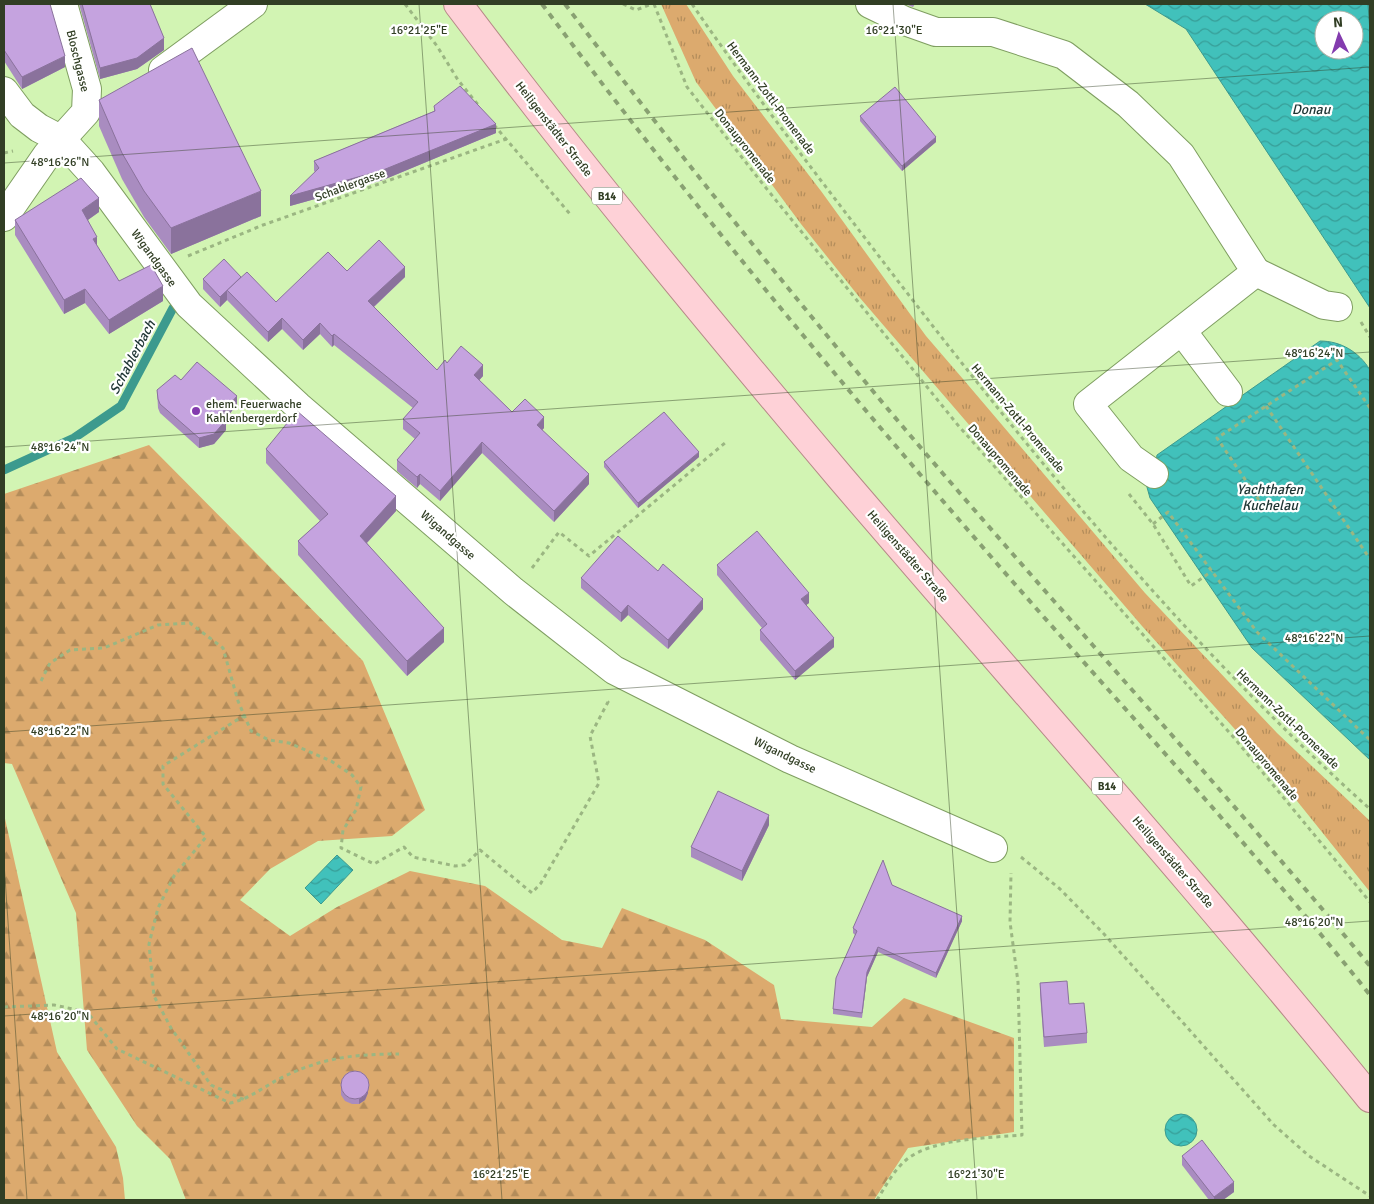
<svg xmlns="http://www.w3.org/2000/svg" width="1374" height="1204" font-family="Signika,sans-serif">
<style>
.grass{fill:url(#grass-tufts)}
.forest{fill:url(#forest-firs)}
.water{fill:url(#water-waves);stroke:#3c9a8e;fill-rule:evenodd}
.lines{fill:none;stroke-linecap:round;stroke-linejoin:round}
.stream{stroke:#3c9a8e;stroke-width:9}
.minor-casing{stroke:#7f9e61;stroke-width:30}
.major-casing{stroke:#b68987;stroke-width:30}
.path{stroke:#9bb682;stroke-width:3;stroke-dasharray:4 4;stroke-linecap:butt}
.minor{stroke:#fff;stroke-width:28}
.major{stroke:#fed1d7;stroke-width:28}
.rail{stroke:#89a172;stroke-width:4;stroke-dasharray:6 6;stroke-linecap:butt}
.wall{fill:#a98cc0}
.shaded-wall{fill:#8a729c}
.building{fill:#c5a3df;stroke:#8a729c}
.ticks{fill:none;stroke:#313e24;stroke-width:1;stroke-opacity:0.45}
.poi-dot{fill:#833bae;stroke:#fff;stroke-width:2}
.labels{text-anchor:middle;stroke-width:4.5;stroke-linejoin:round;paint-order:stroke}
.shield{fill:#fff;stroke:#6f7866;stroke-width:1}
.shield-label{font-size:11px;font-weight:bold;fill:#313e24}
.street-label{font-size:12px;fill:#313e24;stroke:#fff}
.poi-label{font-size:12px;fill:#313e24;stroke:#fff;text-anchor:start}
.water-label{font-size:14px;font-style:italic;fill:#1e3433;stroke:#fff}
.ticks-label{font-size:12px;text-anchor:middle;fill:#313e24;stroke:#fff;stroke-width:4.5;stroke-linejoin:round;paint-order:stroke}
</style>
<defs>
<pattern id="grass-tufts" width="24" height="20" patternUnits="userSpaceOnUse" patternTransform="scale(1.25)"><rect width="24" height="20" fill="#dcaa6e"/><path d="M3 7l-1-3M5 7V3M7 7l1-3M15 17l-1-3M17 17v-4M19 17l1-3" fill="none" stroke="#b38c5a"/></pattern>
<pattern id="forest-firs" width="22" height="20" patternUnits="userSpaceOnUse" patternTransform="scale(1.25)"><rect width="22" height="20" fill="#dcaa6e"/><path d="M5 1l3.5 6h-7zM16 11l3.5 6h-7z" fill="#b38c5a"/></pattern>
<pattern id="water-waves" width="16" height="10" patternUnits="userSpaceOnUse" patternTransform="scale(1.25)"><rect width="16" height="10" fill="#41c1bb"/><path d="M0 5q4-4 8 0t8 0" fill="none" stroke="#379e98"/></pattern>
</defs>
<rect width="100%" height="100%" fill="#d2f4b3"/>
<path class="grass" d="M661,4H686L733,76L821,191L926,336L963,379L1145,593L1277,733L1370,821V892L1277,776L1142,626L860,298L801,224L696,82Z"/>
<g class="forest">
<path d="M149,445L363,661L425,810L392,836L318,841L270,869L240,900L290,936L337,907L410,871L485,886L562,940L602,948L622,908L705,940L774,985L781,1019L872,1027L904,998L1014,1038V1132L908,1148L874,1200H186L170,1159L137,1126L87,1050L76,913L12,764L4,763V494Z"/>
<path d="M4,814L57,1052L116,1147L123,1178L125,1200H4Z"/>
</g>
<g class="water">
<path d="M1145,4H1370V308L1186,29ZM1324,20H1354V50H1324Z"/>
<path d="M1320,341C1341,341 1359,352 1370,370V760L1252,648L1150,498L1145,480L1154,474L1157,455Z"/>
<path d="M337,855L353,870L321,904L305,888Z"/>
<circle cx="1181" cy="1130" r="16"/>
</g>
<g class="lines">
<path class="stream" d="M4,470L74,438L121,406L173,308"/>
<defs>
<g id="minor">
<path d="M870,4L905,21L936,32H993L1064,55L1128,104L1181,155L1256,272L1088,404L1131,458L1154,474"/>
<path d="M163,70L253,4"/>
<path d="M4,91L22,115L39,128L62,140L91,172L189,305L298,406L513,591L614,670L790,759L993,848"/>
<path d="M4,217L47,155L86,112L87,89L63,4"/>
<path d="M1256,272L1324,305L1338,307"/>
<path d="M1182,331L1228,392"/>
</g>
<path id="major" d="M458,4C580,166 709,322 840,477C1017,684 1199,887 1370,1098"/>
</defs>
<use href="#minor" class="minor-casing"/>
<use href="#major" class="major-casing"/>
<g class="path">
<path d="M405,4L437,46L458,80L479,106"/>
<path d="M623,4L636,10L652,4"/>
<path d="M654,4L687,87L762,183L957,424L1235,739L1370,902"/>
<path d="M692,4C755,96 823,183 891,272C1037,462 1191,649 1370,809"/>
<path d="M494,125L570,214"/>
<path d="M4,153L13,151"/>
<path d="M188,256L263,225L506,139"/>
<path d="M1361,322L1370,337"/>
<path d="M1266,406L1370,559"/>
<path d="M1129,494L1153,524L1191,586L1212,571"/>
<path d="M1259,500L1217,438L1337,360L1370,408"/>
<path d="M1153,524L1168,512L1257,632L1370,740"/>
<path d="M532,568L559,532L589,556L725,443"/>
<path d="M41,681L50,663L70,650L104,648L158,625L190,623L223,648L238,701L251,731L269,740L289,743L331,761L352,775L361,787L356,810L343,830L341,848L374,864L404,847L413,857L455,866L465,865L480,850L532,893L541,883L599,783L590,736L608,702L606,701"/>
<path d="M245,715L163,766V784L206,837L174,876L158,908L149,944L154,996L171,1028L211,1085L245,1100"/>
<path d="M1021,857L1060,889L1104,934L1274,1125L1309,1156L1370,1196"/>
<path d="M4,1007L54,1005L87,1012L117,1049L230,1103C249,1099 262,1088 279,1079C320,1058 353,1054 399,1054"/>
<path d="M877,1200C885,1187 894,1170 906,1160C933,1138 989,1138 1022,1135L1018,982L1010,922L1011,873"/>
</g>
<use href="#minor" class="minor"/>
<use href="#major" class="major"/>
<g class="rail">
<path d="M542,4C691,204 850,395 1013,582C1133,719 1257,853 1370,995"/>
<path d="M565,4C669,142 777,276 887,408C1046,596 1213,777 1370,966"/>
</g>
</g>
<g class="wall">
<path d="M4,4L65,67L22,89L4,61Z"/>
<path d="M79,4H150L164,50L137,69L100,79Z"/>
<path d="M905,4H915L913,7Z"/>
<path d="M99,100L261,216L171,254L144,217L122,179L99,126Z"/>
<path d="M434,106L496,133L383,180L290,206L315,172L314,171V161L434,111Z"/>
<path d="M860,116L936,142L902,171L860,121Z"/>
<path d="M99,212L88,220L97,246L119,281L163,301L109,334L85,303L64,314L15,235V220Z"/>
<path d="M347,271L405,277L374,307L437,370L447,363L483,376L479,380L512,412L544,428L542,430L589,484L554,522L482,453L440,501L420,484L417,488L397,471V460L415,439L403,429V419L413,408L334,345L332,347L320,334L303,350L282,329L268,342L227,300L220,307L203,289V279L241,277L276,302Z"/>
<path d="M181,380L237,405L225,419L226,430L214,444L199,448L160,413L158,408L157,390Z"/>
<path d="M266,449L396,511L367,543L444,642L407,676L298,555V541L320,521L266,463Z"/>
<path d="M699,457L638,508L604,467V462Z"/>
<path d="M717,565L809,603L806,605L834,647L795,680L760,640V630L762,628L717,575Z"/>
<path d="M658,571L703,609L668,649L628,615L621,622L581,588V578Z"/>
<path d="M769,825L742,881L691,857V847Z"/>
<path d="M892,885L962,921L936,978L878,952L867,977L862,1018L833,1014V1009L855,935L853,933V928Z"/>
<path d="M1040,983L1069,1004L1087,1033V1043L1044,1047L1040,993Z"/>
<path d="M341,1083L368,1093L365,1100L359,1104H352L345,1101L341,1095Z"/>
<path d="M1182,1156L1234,1192L1223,1200H1209L1182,1165Z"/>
</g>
<g class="shaded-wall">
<path d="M164,38V50L137,69L100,79V68Z"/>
<path d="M65,56V67L22,89V77Z"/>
<path d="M496,124V133L383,180L290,206V196Z"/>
<path d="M936,137V142L902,171V166Z"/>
<path d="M261,191V216L171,254V228Z"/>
<path d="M99,198V212L82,224V210Z"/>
<path d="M97,237V251L93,239Z"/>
<path d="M405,267V277L368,312V301Z"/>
<path d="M163,286V301L109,334V320Z"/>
<path d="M85,289V303L64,314V300Z"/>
<path d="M227,290V300L220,307V297Z"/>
<path d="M282,318V329L268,342V332Z"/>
<path d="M320,323V334L303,350V340Z"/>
<path d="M334,334V345L332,347V336Z"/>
<path d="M483,365V376L474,386V375Z"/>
<path d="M237,396V405L220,425V415Z"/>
<path d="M544,417V428L537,436V425Z"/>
<path d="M226,420V430L214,444L199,448V438Z"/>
<path d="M482,442V453L440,501V491Z"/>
<path d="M699,452V457L638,508V503Z"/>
<path d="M420,474V484L417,488V477Z"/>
<path d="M589,474V484L554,522V511Z"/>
<path d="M396,496V511L360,550V536Z"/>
<path d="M809,593V603L801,609V599Z"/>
<path d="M703,599V609L668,649V640Z"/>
<path d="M628,605V615L621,622V613Z"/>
<path d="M444,628V642L407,676V661Z"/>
<path d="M834,638V647L795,680V671Z"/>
<path d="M769,815V825L742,881V871Z"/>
<path d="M962,916V921L936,978V973Z"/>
<path d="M878,947V952L867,977L862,1018L867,972Z"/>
<path d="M368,1088V1093L365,1100L359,1104V1099Z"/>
<path d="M1234,1182V1192L1223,1200H1214V1197Z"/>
</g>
<g class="building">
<path d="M4,4H50L65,56L22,77L4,50Z"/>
<path d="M82,4H150L164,38L137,58L100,68Z"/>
<path d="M192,48L261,191L171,228L144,191L122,153L99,100Z"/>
<path d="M460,86L496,124L383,170L290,196L319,168L314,161L435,111L434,106Z"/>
<path d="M895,87L936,137L902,166L860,116Z"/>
<path d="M81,178L99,198L82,210L97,237L93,239L119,281L151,265L163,286L109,320L85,289L64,300L15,220Z"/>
<path d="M379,240L405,267L368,301L437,370L445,360L447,363L461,346L483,365L474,375L512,412L525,399L544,417L537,425L589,474L554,511L482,442L440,491L420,474L417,477L397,460L420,433L403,419L418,402L334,334L332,336L320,323L303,340L282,318L268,332L227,290L247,272L276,302L328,252L347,271Z"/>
<path d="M224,259L241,277L220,297L203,279Z"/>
<path d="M197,362L237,396L220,415L226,420L214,434L199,438L160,404L158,399L157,390L175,375L181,380Z"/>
<path d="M297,411L396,496L360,536L444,628L407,661L298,541L328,514L266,449Z"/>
<path d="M664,412L699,452L638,503L604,462Z"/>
<path d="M757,531L809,593L801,599L834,638L795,671L760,630L767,624L717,565Z"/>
<path d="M618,536L658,571L663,564L703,599L668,640L628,605L621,613L581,578Z"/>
<path d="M718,791L769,815L742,871L691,847Z"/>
<path d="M883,860L892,885L962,916L936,973L878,947L867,972L862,1013L833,1009L836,978L857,931L853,928Z"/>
<path d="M1067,981L1069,1004L1084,1003L1087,1033L1044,1037L1040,983Z"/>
<circle cx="355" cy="1085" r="14"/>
<path d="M1202,1140L1234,1182L1214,1197L1182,1156Z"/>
</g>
<path class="ticks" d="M419,4L502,1200M893,4L977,1200M1368,4L1370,32M4,163L1370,67M4,447L1370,352M4,732L1370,636M4,863L27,1200M4,1016L1370,921"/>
<circle class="poi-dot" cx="196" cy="411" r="5"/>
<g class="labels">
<g class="shield">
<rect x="592" y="187.5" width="30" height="17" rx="4"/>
<rect x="1092" y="777.5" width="30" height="17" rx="4"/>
</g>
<g class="shield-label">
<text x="607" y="200">B14</text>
<text x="1107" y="790">B14</text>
</g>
<g class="street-label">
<text transform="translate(78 61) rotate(76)" y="4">Bloschgasse</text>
<text transform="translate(771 98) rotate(53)" y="4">Hermann-Zottl-Promenade</text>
<text transform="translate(554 129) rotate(52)" y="4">Heiligenstädter Straße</text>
<text transform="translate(745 146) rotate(52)" y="4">Donaupromenade</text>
<text transform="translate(350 185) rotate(-20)" y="4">Schablergasse</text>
<text transform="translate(154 258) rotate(54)" y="4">Wigandgasse</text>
<text transform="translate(1018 418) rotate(50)" y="4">Hermann-Zottl-Promenade</text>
<text transform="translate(1000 460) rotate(49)" y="4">Donaupromenade</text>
<text transform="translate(448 535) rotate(41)" y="4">Wigandgasse</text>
<text transform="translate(908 556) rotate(49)" y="4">Heiligenstädter Straße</text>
<text transform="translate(1288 719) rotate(44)" y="4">Hermann-Zottl-Promenade</text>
<text transform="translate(785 755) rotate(26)" y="4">Wigandgasse</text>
<text transform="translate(1267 764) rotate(50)" y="4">Donaupromenade</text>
<text transform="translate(1173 862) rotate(49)" y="4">Heiligenstädter Straße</text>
</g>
<g class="poi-label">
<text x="206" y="408">ehem. Feuerwache<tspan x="206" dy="14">Kahlenbergerdorf</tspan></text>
</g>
<g class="water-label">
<text x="1311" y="114">Donau</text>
<text transform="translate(132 357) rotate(-62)" y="5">Schablerbach</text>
<text x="1270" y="494">Yachthafen<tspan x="1270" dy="16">Kuchelau</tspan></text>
</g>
</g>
<g class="ticks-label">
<text x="419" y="34">16°21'25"E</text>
<text x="894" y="34">16°21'30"E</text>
<text x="60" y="166">48°16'26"N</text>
<text x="1314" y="357">48°16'24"N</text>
<text x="60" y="451">48°16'24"N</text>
<text x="1314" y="642">48°16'22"N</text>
<text x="60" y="735">48°16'22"N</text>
<text x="1314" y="926">48°16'20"N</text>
<text x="60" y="1020">48°16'20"N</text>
<text x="501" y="1178">16°21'25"E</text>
<text x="976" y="1178">16°21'30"E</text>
</g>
<rect width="1374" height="1204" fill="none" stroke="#313e24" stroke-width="10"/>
<g transform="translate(1339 35) rotate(356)"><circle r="24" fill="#ffffff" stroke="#adb2a7"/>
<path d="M0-4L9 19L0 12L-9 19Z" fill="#833bae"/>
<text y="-8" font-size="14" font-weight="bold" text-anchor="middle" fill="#313e24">N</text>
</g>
</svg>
